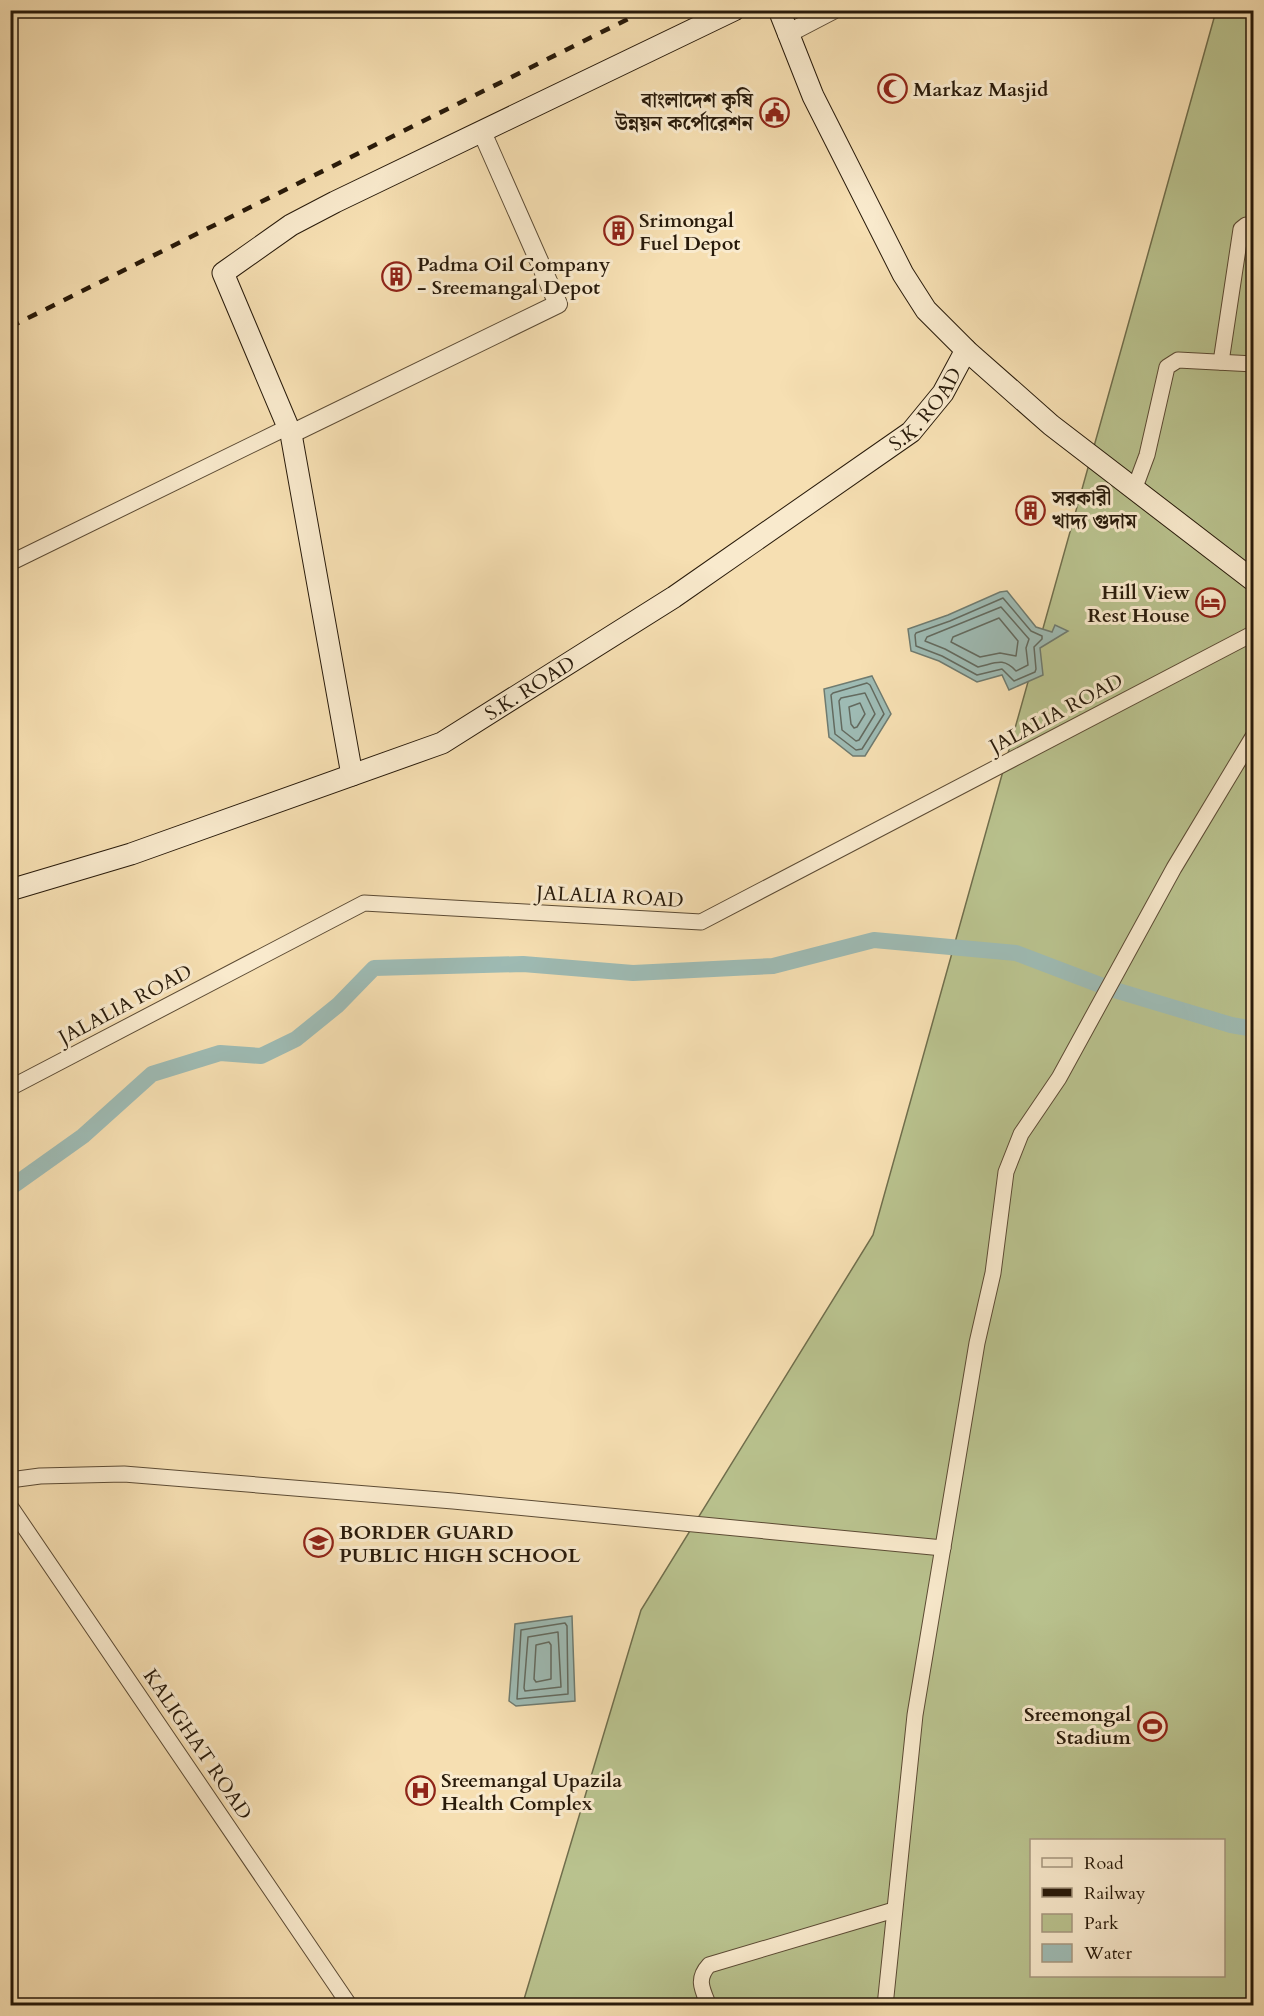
<svg xmlns="http://www.w3.org/2000/svg" width="1264" height="2016" font-family="Cardo,'Noto Serif Bengali',serif">
<style>
.green{fill:#b9c28e;stroke:#706e4c;stroke-width:1.5;fill-rule:evenodd}
.water{fill:#9ebbb4;stroke:#6f7b70;stroke-width:1.5}
.lines{fill:none;stroke-linecap:round;stroke-linejoin:round}
.shore{stroke:#636a5f;stroke-width:1.5}
.canal{stroke:#9ebbb4;stroke-width:16}
.minor-casing{stroke:#5c4b34;stroke-width:17}
.tertiary-casing{stroke:#5c4b34;stroke-width:20}
.secondary-casing{stroke:#281a0a;stroke-width:23}
.minor{stroke:#f9eacd;stroke-width:15}
.tertiary{stroke:#f9eacd;stroke-width:18}
.secondary{stroke:#f9eacd;stroke-width:21}
.rail{stroke:#281a0a;stroke-width:4.5;stroke-dasharray:10 10;stroke-linecap:butt}
.labels{text-anchor:middle;stroke-width:6;stroke-linejoin:round;paint-order:stroke}
.poi-label{font-size:20px;font-weight:bold;fill:#281a0a;stroke:#f9eacd;text-anchor:start}
.street-label{font-size:20px;fill:#281a0a;stroke:#f9eacd}
</style>
<rect width="100%" height="100%" fill="#f6dfb2"/>
<filter id="stains"><feTurbulence type="fractalNoise" baseFrequency=".00333" numOctaves="4"/><feColorMatrix values="0 0 0 0 .2 0 0 0 0 .09 0 0 0 0 .02 0 0 0 .5 -.17"/></filter>
<radialGradient id="worn" r=".72"><stop offset=".6" stop-color="#630" stop-opacity="0"/><stop offset="1" stop-color="#630" stop-opacity=".3"/></radialGradient>
<path class="green" d="M1216,11H1253V2005L522,2006L641,1610L873,1235ZM1032,1840H1224V1976H1032Z"/>
<g class="water">
<path d="M1007,591L1036,627L1052,632L1055,625L1068,631L1040,648L1043,675L1009,690L1002,675L977,682L939,661L911,651L908,629L948,615L1000,592Z"/>
<path d="M872,676L891,714L865,756H853L829,737L824,689Z"/>
<path d="M572,1616L575,1701L516,1706L509,1701L515,1624Z"/>
</g>
<g class="lines">
<g class="shore">
<path d="M1003,598L1031,631L1042,636V639L1034,647L1036,669L1035,672L1014,681L1002,669L977,675L942,656L916,646L915,635L916,633L950,621Z"/>
<path d="M1001,607L1029,639L1026,648L1028,665L1016,671C1003,657 996,663 978,667L945,649L925,641L927,637Z"/>
<path d="M999,618L1018,641L1016,656L1000,653L980,657L951,642L953,637Z"/>
<path d="M867,683L870,685L884,714L862,749L856,750L835,734L831,695L833,693Z"/>
<path d="M865,693L875,714L859,740L856,741L842,730L839,701L841,698Z"/>
<path d="M860,703L865,714L857,727L854,728L851,724L849,707Z"/>
<path d="M565,1623L567,1626L568,1694L517,1699L521,1630Z"/>
<path d="M558,1632L561,1687L525,1691L524,1688L528,1637Z"/>
<path d="M549,1642L551,1645V1679L536,1682L534,1679L536,1645Z"/>
</g>
<path class="canal" d="M10,1188L83,1136L152,1074L220,1053L261,1056L296,1039L338,1005L374,968L523,964L633,973L773,966L874,940L1016,953L1108,988L1231,1025L1254,1029"/>
<defs>
<g id="minor">
<path d="M1221,362L1241,229L1246,225L1254,226"/>
<path d="M1134,490L1147,455L1167,367L1178,360L1254,364"/>
<path d="M10,563L288,427"/>
<path d="M10,1088L364,903L701,922L1254,633"/>
<path d="M10,1480L40,1476L124,1474L453,1501L943,1548"/>
<path d="M10,1506L350,2006"/>
<path d="M709,2006C702,1989 696,1979 709,1965L894,1910"/>
<path d="M885,2006L915,1715L977,1343L993,1273L1006,1172L1021,1134L1059,1078L1174,868L1254,735"/>
</g>
<g id="tertiary">
<path d="M787,34L833,10"/>
<path d="M291,434L558,304L482,132"/>
</g>
<g id="secondary">
<path d="M779,10L813,96L903,274L926,310L966,350L1051,425L1254,581"/>
<path d="M352,775L291,434L223,273L291,225L335,202L734,10"/>
<path id="s1" d="M10,890L131,854L442,743L674,597L911,432L943,393L966,350"/>
</g>
</defs>
<use href="#minor" class="minor-casing"/>
<use href="#tertiary" class="tertiary-casing"/>
<use href="#secondary" class="secondary-casing"/>
<use href="#minor" class="minor"/>
<use href="#tertiary" class="tertiary"/>
<use href="#secondary" class="secondary"/>
<path class="rail" d="M10,327L646,10"/>
</g>
<defs>
<symbol id="mosque-ring" viewBox="-11 -11 22 22"><circle r="9.5" fill="#f9eacd" stroke="#8f2418" stroke-width="1.5"/><path d="M3.5-4.9A6 6 0 1 0 3.5 4.9A5 5 0 1 1 3.5-4.9Z" fill="#8f2418"/></symbol>
<symbol id="civic-ring" viewBox="-11 -11 22 22"><circle r="9.5" fill="#f9eacd" stroke="#8f2418" stroke-width="1.5"/><path d="M-.6-6.5H3V-4.5H.6V-3L4-1V1h2V6H-6V1h2V-1L-.6-3ZM-1.2 2.5V6h2.4V2.5Z" fill="#8f2418"/></symbol>
<symbol id="building-ring" viewBox="-11 -11 22 22"><circle r="9.5" fill="#f9eacd" stroke="#8f2418" stroke-width="1.5"/><path d="M-4-6H4V6H1V3H-1V6H-4ZM-2.5-4.3h1.7v1.8h-1.7ZM.8-4.3h1.7v1.8H.8ZM-2.5-1h1.7V.8h-1.7ZM.8-1h1.7V.8H.8Z" fill="#8f2418"/></symbol>
<symbol id="hotel-ring" viewBox="-11 -11 22 22"><circle r="9.5" fill="#f9eacd" stroke="#8f2418" stroke-width="1.5"/><path d="M-6-4.5h1.5V1H6V5H4.5V3h-9V5H-6ZM-4 0a1.8 1.8 0 1 1 3.6 0ZM.5 0V-2.5h3Q6-2.5 6 0Z" fill="#8f2418"/></symbol>
<symbol id="school-ring" viewBox="-11 -11 22 22"><circle r="9.5" fill="#f9eacd" stroke="#8f2418" stroke-width="1.5"/><path d="M0-5L7-2L0 1L-7-2ZM-4 1L0 2.5L4 1V4Q0 6-4 4Z" fill="#8f2418"/></symbol>
<symbol id="stadium-ring" viewBox="-11 -11 22 22"><circle r="9.5" fill="#f9eacd" stroke="#8f2418" stroke-width="1.5"/><path d="M0-5a6.5 5 0 1 0 0 10a6.5 5 0 1 0 0-10ZM-3.5-1.8h7v3.6h-7Z" fill="#8f2418"/></symbol>
<symbol id="hospital-ring" viewBox="-11 -11 22 22"><circle r="9.5" fill="#f9eacd" stroke="#8f2418" stroke-width="1.5"/><path d="M-5-5h3v3.5h4V-5h3V5h-3V1.5h-4V5h-3Z" fill="#8f2418"/></symbol>
</defs>
<g fill-rule="evenodd">
<use href="#mosque-ring" x="876" y="72" width="33" height="33"/>
<use href="#civic-ring" x="758" y="96" width="33" height="33"/>
<use href="#building-ring" x="602" y="214" width="33" height="33"/>
<use href="#building-ring" x="380" y="260" width="33" height="33"/>
<use href="#building-ring" x="1014" y="494" width="33" height="33"/>
<use href="#hotel-ring" x="1194" y="586" width="33" height="33"/>
<use href="#school-ring" x="302" y="1526" width="33" height="33"/>
<use href="#stadium-ring" x="1136" y="1710" width="33" height="33"/>
<use href="#hospital-ring" x="404" y="1774" width="33" height="33"/>
</g>
<g class="labels">
<g class="poi-label">
<text x="913" y="96">Markaz Masjid</text>
<text x="753" y="107" text-anchor="end">বাংলাদেশ কৃষি<tspan x="753" dy="23">উন্নয়ন কর্পোরেশন</tspan></text>
<text x="639" y="227">Srimongal<tspan x="639" dy="23">Fuel Depot</tspan></text>
<text x="417" y="271">Padma Oil Company<tspan x="417" dy="23">- Sreemangal Depot</tspan></text>
<text x="1052" y="505">সরকারী<tspan x="1052" dy="23">খাদ্য গুদাম</tspan></text>
<text x="1190" y="599" text-anchor="end">Hill View<tspan x="1190" dy="23">Rest House</tspan></text>
<text x="339" y="1539">BORDER GUARD<tspan x="339" dy="23">PUBLIC HIGH SCHOOL</tspan></text>
<text x="1131" y="1721" text-anchor="end">Sreemongal<tspan x="1131" dy="23">Stadium</tspan></text>
<text x="441" y="1787">Sreemangal Upazila<tspan x="441" dy="23">Health Complex</tspan></text>
</g>
<g class="street-label">
<text dy="7" stroke="none"><textPath href="#s1" startOffset="1046">S.K. ROAD</textPath></text>
<text dy="7" stroke="none"><textPath href="#s1" startOffset="560">S.K. ROAD</textPath></text>
<text transform="translate(1056 713) rotate(-28)" y="7">JALALIA ROAD</text>
<text transform="translate(610 896) rotate(3)" y="7">JALALIA ROAD</text>
<text transform="translate(125 1004) rotate(-28)" y="7">JALALIA ROAD</text>
<text transform="translate(198 1744) rotate(56)" y="7">KALIGHAT ROAD</text>
</g>
</g>
<rect width="1264" height="2016" fill="none" stroke="#f6dfb2" stroke-width="36"/>
<rect x="12" y="12" width="1240" height="1992" fill="none" stroke="#281a0a" stroke-width="3"/>
<rect x="18" y="18" width="1228" height="1980" fill="none" stroke="#281a0a" stroke-width="1.5"/>
<rect x="1030" y="1839" width="195" height="138" fill="#f9eacd" stroke="#a5977f" stroke-width="1.5"/>
<rect x="1042" y="1858" width="30" height="9" fill="#f9eacd" stroke="#a5977f" stroke-width="1.5"/>
<text x="1084" y="1869" font-size="18" fill="#281a0a">Road</text>
<rect x="1042" y="1888" width="30" height="9" fill="#281a0a" stroke="#a5977f" stroke-width="1.5"/>
<text x="1084" y="1899" font-size="18" fill="#281a0a">Railway</text>
<rect x="1042" y="1914" width="30" height="18" fill="#b9c28e" stroke="#a5977f" stroke-width="1.5"/>
<text x="1084" y="1929" font-size="18" fill="#281a0a">Park</text>
<rect x="1042" y="1944" width="30" height="18" fill="#9ebbb4" stroke="#a5977f" stroke-width="1.5"/>
<text x="1084" y="1959" font-size="18" fill="#281a0a">Water</text>
<rect width="100%" height="100%" filter="url(#stains)"/>
<rect width="100%" height="100%" fill="url(#worn)"/>
</svg>
